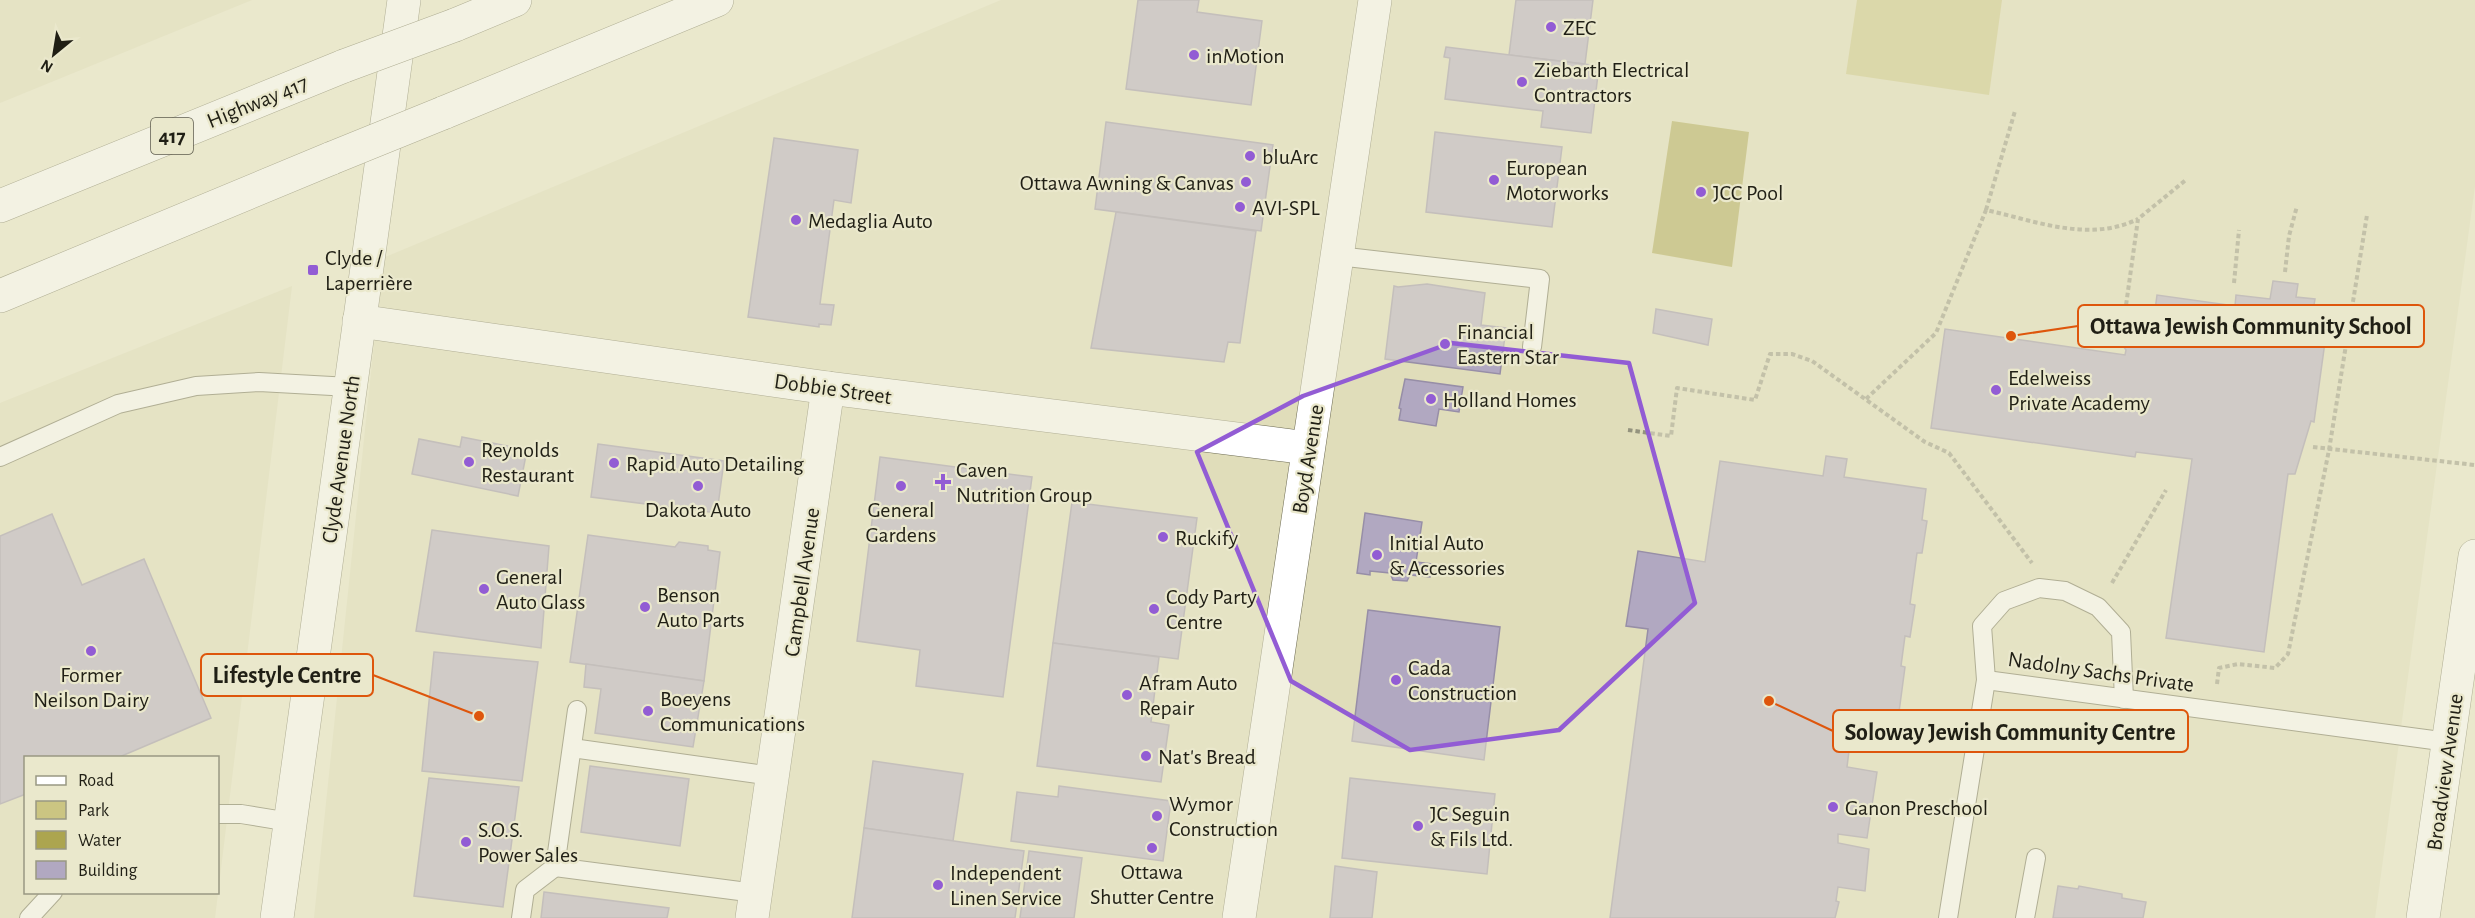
<svg xmlns="http://www.w3.org/2000/svg" width="2475" height="918" font-family="'Alegreya Sans',sans-serif">
<style>
.built{fill:#e0ddba;fill-rule:evenodd}
.green{fill:#cbc582}
.water{fill:#aca54f}
.building{fill:#b1a8c1;stroke:#978ea7;stroke-width:1.5}
.lines{fill:none;stroke-linecap:round;stroke-linejoin:round}
.lane-casing{stroke:#6c6a51;stroke-width:20}
.street-casing{stroke:#6c6a51;stroke-width:34}
.secondary-casing{stroke:#6c6a51;stroke-width:34}
.highway-casing{stroke:#6c6a51;stroke-width:34}
.path{stroke:#94937e;stroke-width:4;stroke-dasharray:4.5 3;stroke-linecap:butt}
.lane{stroke:#fff;stroke-width:18}
.street{stroke:#fff;stroke-width:33}
.secondary{stroke:#fff;stroke-width:33}
.highway{stroke:#fff;stroke-width:33}
.highway-bridge-casing{stroke:#6c6a51;stroke-width:34;stroke-linecap:butt}
.highway-bridge{stroke:#fff;stroke-width:33}
.marked{fill:none;stroke:#925cd4;stroke-width:4.5;stroke-linejoin:round}
.poi-dot{fill:#925cd4;stroke:#eae8cc;stroke-width:2}
.labels{text-anchor:middle;stroke-width:4.5;stroke-linejoin:round;paint-order:stroke}
.shield{fill:#eae8cc;stroke:#5d5b4c;stroke-width:1.5}
.shield-label{font-size:21px;font-weight:bold;fill:#201f15}
.poi-label{font-size:22px;fill:#201f15;stroke:#eae8cc;text-anchor:start}
.street-label{font-size:22px;fill:#201f15;stroke:#eae8cc}
.leader{fill:none;stroke:#de560c;stroke-width:2}
.callout-dot{fill:#de560c;stroke:#eae8cc;stroke-width:2}
.callout{fill:#eae8cc;stroke:#de560c;stroke-width:2}
.callout-label{font-size:24px;text-anchor:middle;font-weight:bold;fill:#201f15}
</style>
<rect width="100%" height="100%" fill="#eae8cc"/>
<g class="built">
<path d="M0,0H252L0,103Z"/>
<path d="M1001,0H2475V186L2375,918H314L383,258Z"/>
<path d="M292,286L215,918H0V403ZM26,758H218V892H26Z"/>
</g>
<path class="green" d="M1857,0H2002L1989,95L1846,74Z"/>
<path class="water" d="M1672,121L1749,132L1732,267L1652,253Z"/>
<g class="building">
<path d="M1138,0H1199L1197,12L1262,21L1251,105L1126,89Z"/>
<path d="M1516,0H1593L1585,64L1509,55Z"/>
<path d="M1446,47L1599,66L1591,133L1541,127L1543,111L1445,99L1450,58L1444,57Z"/>
<path d="M1106,122L1273,145L1261,231L1095,209Z"/>
<path d="M1435,132L1562,147L1552,227L1426,212Z"/>
<path d="M774,138L858,150L851,203L834,200L820,304L834,305L831,325L819,324V327L748,317Z"/>
<path d="M1116,212L1256,231L1240,343L1228,342L1224,362L1091,348Z"/>
<path d="M2273,281L2298,284L2296,297L2315,299L2312,317L2328,320L2314,422L2311,421L2295,474H2288L2264,652L2166,638L2192,459L2136,452L2135,457L1931,428L1945,329L2125,355L2126,350L2121,343L2139,329L2151,340L2157,295L2235,306L2236,295L2270,299Z"/>
<path d="M1427,284L1485,293L1481,325L1506,328L1500,374L1385,359L1394,286L1398,287Z"/>
<path d="M1656,309L1712,319L1708,345L1653,333Z"/>
<path d="M1405,379L1463,387L1459,412L1439,409L1436,426L1399,420L1401,409L1399,408Z"/>
<path d="M462,437L527,450L518,496L412,474L419,439L460,447Z"/>
<path d="M598,444L724,461L717,513L591,497Z"/>
<path d="M1826,456L1847,459L1844,477L1926,489L1922,520L1927,521L1922,553H1917L1910,604L1915,605L1910,637L1905,636L1901,666L1905,667L1895,742L1851,735L1847,767L1877,772L1867,838L1838,834V843L1869,849L1865,891L1838,887L1836,901L1839,902L1835,918H1610L1648,629L1626,626L1638,551L1705,562L1720,461L1823,476Z"/>
<path d="M880,457L1032,477L1003,697L916,686L920,650L857,641Z"/>
<path d="M1072,502L1197,518L1178,659L1053,643Z"/>
<path d="M1365,513L1422,522L1416,562L1432,564L1430,577L1410,575L1407,581L1393,580L1390,573L1370,571V575L1357,573Z"/>
<path d="M52,514L82,585L144,559L211,718L117,758H26V794L0,804V536Z"/>
<path d="M432,530L549,546L541,648L416,631Z"/>
<path d="M588,535L675,547L679,542L708,546V550L720,552L704,681L570,662Z"/>
<path d="M1368,610L1500,627L1484,760L1352,741Z"/>
<path d="M1053,643L1159,657L1151,722L1169,725L1161,782L1037,766Z"/>
<path d="M434,652L538,662L522,781L422,771Z"/>
<path d="M586,664L704,681L693,747L595,733L601,689L584,687Z"/>
<path d="M873,761L963,774L953,841L864,828Z"/>
<path d="M590,766L689,779L680,846L581,832Z"/>
<path d="M429,778L519,787L503,907L414,896Z"/>
<path d="M1350,778L1495,794L1487,874L1342,858Z"/>
<path d="M1059,786L1171,801L1163,861L1011,841L1017,792L1058,797Z"/>
<path d="M864,828L1024,851L1015,918H852Z"/>
<path d="M1029,851L1082,858L1074,918H1020Z"/>
<path d="M1335,866L1377,872L1372,918H1330Z"/>
<path d="M2058,886L2078,889L2079,886L2122,894V898L2146,902L2143,918H2053Z"/>
<path d="M544,892L669,908L667,918H541Z"/>
</g>
<g class="lines">
<defs>
<g id="lane">
<path d="M1338,256L1540,279L1532,347"/>
<path d="M0,457L118,404L196,386L259,382L350,387"/>
<path d="M1986,680L2448,742"/>
<path d="M577,710L555,867L755,893"/>
<path d="M572,748L772,776"/>
<path d="M218,814H241L290,822"/>
<path d="M29,918L53,892"/>
<path d="M521,918L525,890L555,867"/>
<path d="M1948,918L1986,680L1982,626L2004,601L2039,588L2065,591L2098,607L2121,632L2124,699"/>
<path d="M2025,918L2036,858"/>
</g>
<g id="street">
<path d="M359,321L828,388L1308,448"/>
<path d="M752,918L828,388"/>
<path d="M1239,918L1375,0"/>
<path d="M2423,918L2475,556"/>
</g>
<path id="secondary" d="M277,918L404,0"/>
<g id="highway">
<path d="M455,25L515,0"/>
<path d="M443,113L717,0"/>
<path d="M0,206L344,66"/>
<path d="M0,296L332,158"/>
</g>
</defs>
<use href="#lane" class="lane-casing"/>
<use href="#street" class="street-casing"/>
<use href="#secondary" class="secondary-casing"/>
<use href="#highway" class="highway-casing"/>
<g class="path">
<path d="M1986,210L2015,111"/>
<path d="M2285,272L2289,236L2297,206"/>
<path d="M2234,283L2239,230"/>
<path d="M2123,327L2138,219L2187,179"/>
<path d="M1866,399L1936,333L1986,210C2036,221 2089,243 2138,219"/>
<path d="M1628,430L1671,436L1677,388L1755,400L1770,354H1792L1812,361L1925,442L1949,453L2032,563"/>
<path d="M2313,447L2475,465"/>
<path d="M2112,583L2166,490"/>
<path d="M2217,684L2219,668L2238,664L2275,668L2288,654L2329,450L2367,215"/>
</g>
<use href="#lane" class="lane"/>
<use href="#street" class="street"/>
<use href="#secondary" class="secondary"/>
<use href="#highway" class="highway"/>
<defs>
<g id="highway-bridge">
<path d="M344,66L455,25"/>
<path d="M332,158L443,113"/>
</g>
</defs>
<use href="#highway-bridge" class="highway-bridge-casing"/>
<use href="#highway-bridge" class="highway-bridge"/>
</g>
<path d="M0 0H2475V918H0ZM1451,343L1629,363L1695,603L1559,730L1410,750L1291,681L1197,452L1303,396Z" fill="#eae8cc" fill-opacity=".55" fill-rule="evenodd"/>
<path class="marked" d="M1451,343L1629,363L1695,603L1559,730L1410,750L1291,681L1197,452L1303,396Z"/>
<g class="poi-dot">
<circle cx="1551" cy="27" r="6"/>
<circle cx="1194" cy="55" r="6"/>
<circle cx="1522" cy="82" r="6"/>
<circle cx="1250" cy="156" r="6"/>
<circle cx="1494" cy="180" r="6"/>
<circle cx="1246" cy="182" r="6"/>
<circle cx="1701" cy="192" r="6"/>
<circle cx="1240" cy="207" r="6"/>
<circle cx="796" cy="220" r="6"/>
<rect x="307" y="264" width="12" height="12" rx="3"/>
<circle cx="1445" cy="344" r="6"/>
<circle cx="1996" cy="390" r="6"/>
<circle cx="1431" cy="399" r="6"/>
<circle cx="469" cy="462" r="6"/>
<circle cx="614" cy="463" r="6"/>
<path d="M940 473h6v6h6v6h-6v6h-6v-6h-6v-6h6z"/>
<circle cx="698" cy="486" r="6"/>
<circle cx="901" cy="486" r="6"/>
<circle cx="1163" cy="537" r="6"/>
<circle cx="1377" cy="555" r="6"/>
<circle cx="484" cy="589" r="6"/>
<circle cx="645" cy="607" r="6"/>
<circle cx="1154" cy="609" r="6"/>
<circle cx="91" cy="651" r="6"/>
<circle cx="1396" cy="680" r="6"/>
<circle cx="1127" cy="695" r="6"/>
<circle cx="648" cy="711" r="6"/>
<circle cx="1146" cy="756" r="6"/>
<circle cx="1833" cy="807" r="6"/>
<circle cx="1157" cy="816" r="6"/>
<circle cx="1418" cy="826" r="6"/>
<circle cx="466" cy="842" r="6"/>
<circle cx="1152" cy="848" r="6"/>
<circle cx="938" cy="885" r="6"/>
</g>
<g class="labels">
<rect class="shield" x="151" y="118" width="42" height="36" rx="4.5"/>
<g class="shield-label">
<text x="172" y="143">417</text>
</g>
<g class="poi-label">
<text x="1563" y="35">ZEC</text>
<text x="1206" y="63">inMotion</text>
<text x="1534" y="77">Ziebarth Electrical<tspan x="1534" dy="25">Contractors</tspan></text>
<text x="1262" y="164">bluArc</text>
<text x="1506" y="175">European<tspan x="1506" dy="25">Motorworks</tspan></text>
<text x="1234" y="190" text-anchor="end">Ottawa Awning &amp; Canvas</text>
<text x="1713" y="200">JCC Pool</text>
<text x="1252" y="215">AVI-SPL</text>
<text x="808" y="228">Medaglia Auto</text>
<text x="325" y="265">Clyde /<tspan x="325" dy="25">Laperrière</tspan></text>
<text x="1457" y="339">Financial<tspan x="1457" dy="25">Eastern Star</tspan></text>
<text x="2008" y="385">Edelweiss<tspan x="2008" dy="25">Private Academy</tspan></text>
<text x="1443" y="407">Holland Homes</text>
<text x="481" y="457">Reynolds<tspan x="481" dy="25">Restaurant</tspan></text>
<text x="626" y="471">Rapid Auto Detailing</text>
<text x="956" y="477">Caven<tspan x="956" dy="25">Nutrition Group</tspan></text>
<text x="698" y="517" text-anchor="middle">Dakota Auto</text>
<text x="901" y="517" text-anchor="middle">General<tspan x="901" dy="25">Gardens</tspan></text>
<text x="1175" y="545">Ruckify</text>
<text x="1389" y="550">Initial Auto<tspan x="1389" dy="25">&amp; Accessories</tspan></text>
<text x="496" y="584">General<tspan x="496" dy="25">Auto Glass</tspan></text>
<text x="657" y="602">Benson<tspan x="657" dy="25">Auto Parts</tspan></text>
<text x="1166" y="604">Cody Party<tspan x="1166" dy="25">Centre</tspan></text>
<text x="1408" y="675">Cada<tspan x="1408" dy="25">Construction</tspan></text>
<text x="91" y="682" text-anchor="middle">Former<tspan x="91" dy="25">Neilson Dairy</tspan></text>
<text x="1139" y="690">Afram Auto<tspan x="1139" dy="25">Repair</tspan></text>
<text x="660" y="706">Boeyens<tspan x="660" dy="25">Communications</tspan></text>
<text x="1158" y="764">Nat's Bread</text>
<text x="1169" y="811">Wymor<tspan x="1169" dy="25">Construction</tspan></text>
<text x="1845" y="815">Ganon Preschool</text>
<text x="1430" y="821">JC Seguin<tspan x="1430" dy="25">&amp; Fils Ltd.</tspan></text>
<text x="478" y="837">S.O.S.<tspan x="478" dy="25">Power Sales</tspan></text>
<text x="1152" y="879" text-anchor="middle">Ottawa<tspan x="1152" dy="25">Shutter Centre</tspan></text>
<text x="950" y="880">Independent<tspan x="950" dy="25">Linen Service</tspan></text>
</g>
<g class="street-label">
<text transform="translate(257 101) rotate(-22)" y="8">Highway 417</text>
<text transform="translate(833 388) rotate(8)" y="8">Dobbie Street</text>
<text transform="translate(340 459) rotate(-82)" y="8">Clyde Avenue North</text>
<text transform="translate(1307 459) rotate(-81)" y="8">Boyd Avenue</text>
<text transform="translate(801 582) rotate(-82)" y="8">Campbell Avenue</text>
<text transform="translate(2101 671) rotate(8)" y="8">Nadolny Sachs Private</text>
<text transform="translate(2444 772) rotate(-82)" y="8">Broadview Avenue</text>
</g>
</g>
<path class="leader" d="M2011 336L2078 326M479 716L373 675M1769 701L1833 731"/>
<g class="callout-dot">
<circle cx="2011" cy="336" r="6"/>
<circle cx="479" cy="716" r="6"/>
<circle cx="1769" cy="701" r="6"/>
</g>
<g class="callout">
<rect x="2078" y="305" width="346" height="42" rx="6"/>
<rect x="201" y="654" width="172" height="42" rx="6"/>
<rect x="1833" y="710" width="355" height="42" rx="6"/>
</g>
<g class="callout-label">
<text x="2251" y="334">Ottawa Jewish Community School</text>
<text x="287" y="683">Lifestyle Centre</text>
<text x="2010" y="740">Soloway Jewish Community Centre</text>
</g>
<rect x="24" y="756" width="195" height="138" fill="#eae8cc" stroke="#999883" stroke-width="1.5"/>
<rect x="36" y="776" width="30" height="9" fill="#ffffff" stroke="#999883" stroke-width="1.5"/>
<text x="78" y="786" font-size="18" fill="#201f15">Road</text>
<rect x="36" y="801" width="30" height="18" fill="#cbc582" stroke="#999883" stroke-width="1.5"/>
<text x="78" y="816" font-size="18" fill="#201f15">Park</text>
<rect x="36" y="831" width="30" height="18" fill="#aca54f" stroke="#999883" stroke-width="1.5"/>
<text x="78" y="846" font-size="18" fill="#201f15">Water</text>
<rect x="36" y="861" width="30" height="18" fill="#b1a8c1" stroke="#999883" stroke-width="1.5"/>
<text x="78" y="876" font-size="18" fill="#201f15">Building</text>
<g transform="translate(54 54) rotate(210)" stroke="#eae8cc" stroke-width="4.5" paint-order="stroke">
<path d="M0-4.5L10 22L0 15L-10 22Z" fill="#201f15"/>
<text y="-9" font-size="16" font-weight="bold" text-anchor="middle" fill="#201f15">N</text>
</g>
</svg>
